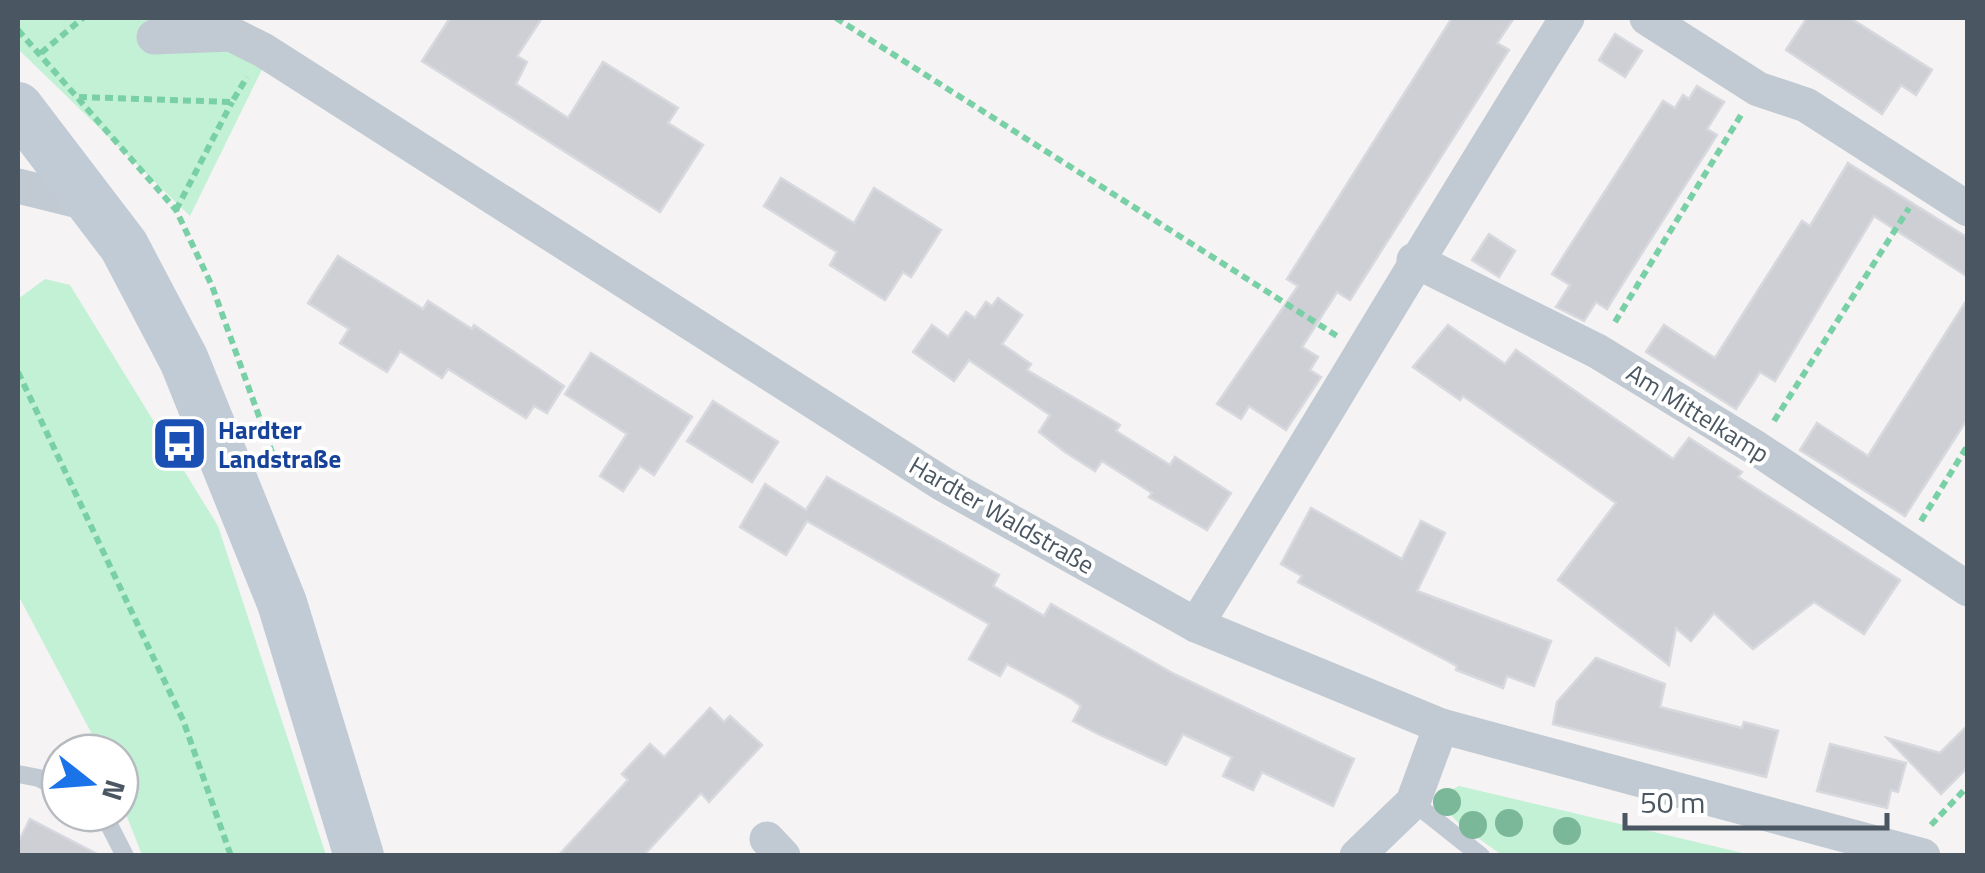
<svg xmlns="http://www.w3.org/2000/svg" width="1985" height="873" font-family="'Titillium Web',sans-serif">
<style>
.green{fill:#c3f1d5}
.building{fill:#cdcfd5;stroke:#d7d9de;stroke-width:2.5}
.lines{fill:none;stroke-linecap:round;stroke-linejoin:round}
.path{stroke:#7ad0a6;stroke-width:6;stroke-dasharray:8 5;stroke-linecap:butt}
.lane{stroke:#c1cad2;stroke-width:18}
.street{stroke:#c1cad2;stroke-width:35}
.secondary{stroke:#c1cbd6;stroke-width:50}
.tree{fill:#7bb799}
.labels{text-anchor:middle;stroke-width:8;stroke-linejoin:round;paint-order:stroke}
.street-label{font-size:25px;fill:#4a5661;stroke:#fff}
.transit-label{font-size:25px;font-weight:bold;fill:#164399;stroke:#fff;text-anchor:start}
</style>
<rect width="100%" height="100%" fill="#f5f3f3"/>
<g class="green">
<path d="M18,18H225L273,47L190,216L18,49Z"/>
<path d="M45,279L70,285L218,526L326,855H142L120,799V753H102L18,595V299Z"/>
<path d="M1459,786L1751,855H1502L1461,826L1443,806L1447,792Z"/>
</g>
<g class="building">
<path d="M450,18H542L517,56L527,62L516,84L568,118L603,62L678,108L668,123L703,145L660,212L422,61Z"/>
<path d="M1452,18H1514L1497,43L1509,50L1350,300L1337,292L1302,347L1318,357L1310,370L1321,377L1286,430L1249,406L1241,419L1217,404L1298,286L1287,279Z"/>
<path d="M1807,18H1850L1932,70L1916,95L1901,85L1882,114L1786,50Z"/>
<path d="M1615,34L1642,51L1625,77L1599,60Z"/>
<path d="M1697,86L1724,102L1707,129L1717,135L1623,283L1607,309L1596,302L1584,321L1556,307L1570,285L1552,274L1663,101L1675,108L1683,95L1689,99Z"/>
<path d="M1848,163L1968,238V277L1874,216L1775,381L1760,372L1736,409L1646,352L1664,325L1715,358L1802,221L1810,226Z"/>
<path d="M781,178L854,223L874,188L941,230L911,277L903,272L885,300L830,265L837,252L764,206Z"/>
<path d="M1489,234L1515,251L1499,277L1472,260Z"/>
<path d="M338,256L423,309L428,301L472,329L474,325L564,386L547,413L534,406L526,418L448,369L442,378L400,351L387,372L340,343L349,329L308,303Z"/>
<path d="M998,298L1022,315L1002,344L1031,364L1027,370L1120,425L1116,431L1170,465L1175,457L1231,493L1207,530L1149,497L1152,493L1102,461L1095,471L1065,452L1039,432L1050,415L969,360L954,381L913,352L932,325L948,337L966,312L975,318L986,302L992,306Z"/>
<path d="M1968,298V418L1905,516L1800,450L1817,423L1868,456Z"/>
<path d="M1448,325L1505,364L1516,350L1673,459L1689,438L1742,472L1738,477L1900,580L1864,634L1814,602L1753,649L1714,613L1691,641L1676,628L1669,665L1558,580L1616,503L1463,396L1460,400L1413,367Z"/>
<path d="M591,353L692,417L654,475L640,466L623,491L600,476L627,434L565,394Z"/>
<path d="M713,401L778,442L752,482L687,441Z"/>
<path d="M827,477L999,575L993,586L1044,616L1051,604L1174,674L1354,759L1333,806L1262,772L1253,790L1223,776L1232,757L1183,734L1166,765L1098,734L1073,721L1081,706L1072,699L1007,664L1000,676L969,659L989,624L807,521L786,555L740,527L765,484L806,510Z"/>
<path d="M1311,508L1402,559L1421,521L1445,533L1417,591L1551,641L1534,686L1507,676L1503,688L1456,670L1457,666L1298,582L1302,576L1281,564Z"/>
<path d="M1596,658L1665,684L1660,707L1742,728L1744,722L1778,731L1766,777L1553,724L1557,702Z"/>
<path d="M710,708L724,722L730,716L762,745L709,802L701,793L643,856H558L628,780L622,774L650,744L664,757Z"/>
<path d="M1968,725V767L1941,794L1887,738L1940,753Z"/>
<path d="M1830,744L1906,763L1898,792L1891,790L1887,808L1817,791Z"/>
<path d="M30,819L101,856H18V843Z"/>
</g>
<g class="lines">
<g class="path">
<path d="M836,18L1337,336"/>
<path d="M18,30L176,210L212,286L278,469"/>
<path d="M41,53L83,18"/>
<path d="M79,97L232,102L247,77"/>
<path d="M176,210L232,102"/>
<path d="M1615,322L1741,115"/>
<path d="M18,372L183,720L231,856"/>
<path d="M1774,421L1909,208"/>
<path d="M1921,521L1968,445"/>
<path d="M1931,825L1968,786"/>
</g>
<g class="lane">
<path d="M18,774L39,778L60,789"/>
<path d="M1413,802L1481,856"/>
<path d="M103,813L125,856"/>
</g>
<g class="street">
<path d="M1647,18L1758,89L1806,105L1968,209"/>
<path d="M154,37L231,34L263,50L943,484L1196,625L1441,726L1923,856"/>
<path d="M18,186L91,204"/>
<path d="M1414,260L1597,351L1756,448L1968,589"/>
<path d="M1196,625C1321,423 1441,218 1567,18"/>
<path d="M767,839L783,856"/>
<path d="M1357,856L1413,802L1441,726"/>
</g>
<path class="secondary" d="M18,107L124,246L184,360L282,603L359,856"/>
</g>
<g class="tree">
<circle cx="1447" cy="802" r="14"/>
<circle cx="1509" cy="823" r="14"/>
<circle cx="1473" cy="825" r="14"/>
<circle cx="1567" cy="831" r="14"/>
</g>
<defs>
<symbol id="bus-square" viewBox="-11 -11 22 22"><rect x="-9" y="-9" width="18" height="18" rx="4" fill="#1a4fb4" stroke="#fff"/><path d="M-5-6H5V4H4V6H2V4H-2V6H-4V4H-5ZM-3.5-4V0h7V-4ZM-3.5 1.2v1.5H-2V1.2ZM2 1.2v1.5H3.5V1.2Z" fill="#fff"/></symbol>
</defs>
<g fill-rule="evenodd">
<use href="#bus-square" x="148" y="412" width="63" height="63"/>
</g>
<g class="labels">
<g class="street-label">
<text transform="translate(1698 413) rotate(32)" y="9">Am Mittelkamp</text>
<text transform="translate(1002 515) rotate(30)" y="9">Hardter Waldstraße</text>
</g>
<g class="transit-label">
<text x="218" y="439">Hardter<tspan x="218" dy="29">Landstraße</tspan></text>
</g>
</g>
<rect width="1985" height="873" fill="none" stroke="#4a5661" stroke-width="40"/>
<g transform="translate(90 783) rotate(107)"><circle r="48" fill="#ffffff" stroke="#b7bbc0" stroke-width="2.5"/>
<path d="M0-8L18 38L0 25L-18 38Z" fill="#1a73e8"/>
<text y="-15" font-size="28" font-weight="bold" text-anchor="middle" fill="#4a5661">N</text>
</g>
<path d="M1625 813v15h262v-15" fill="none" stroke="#4a5661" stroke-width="5"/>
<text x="1640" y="813" font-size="30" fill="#4a5661" stroke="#ffffff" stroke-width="8" paint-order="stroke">50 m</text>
</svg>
